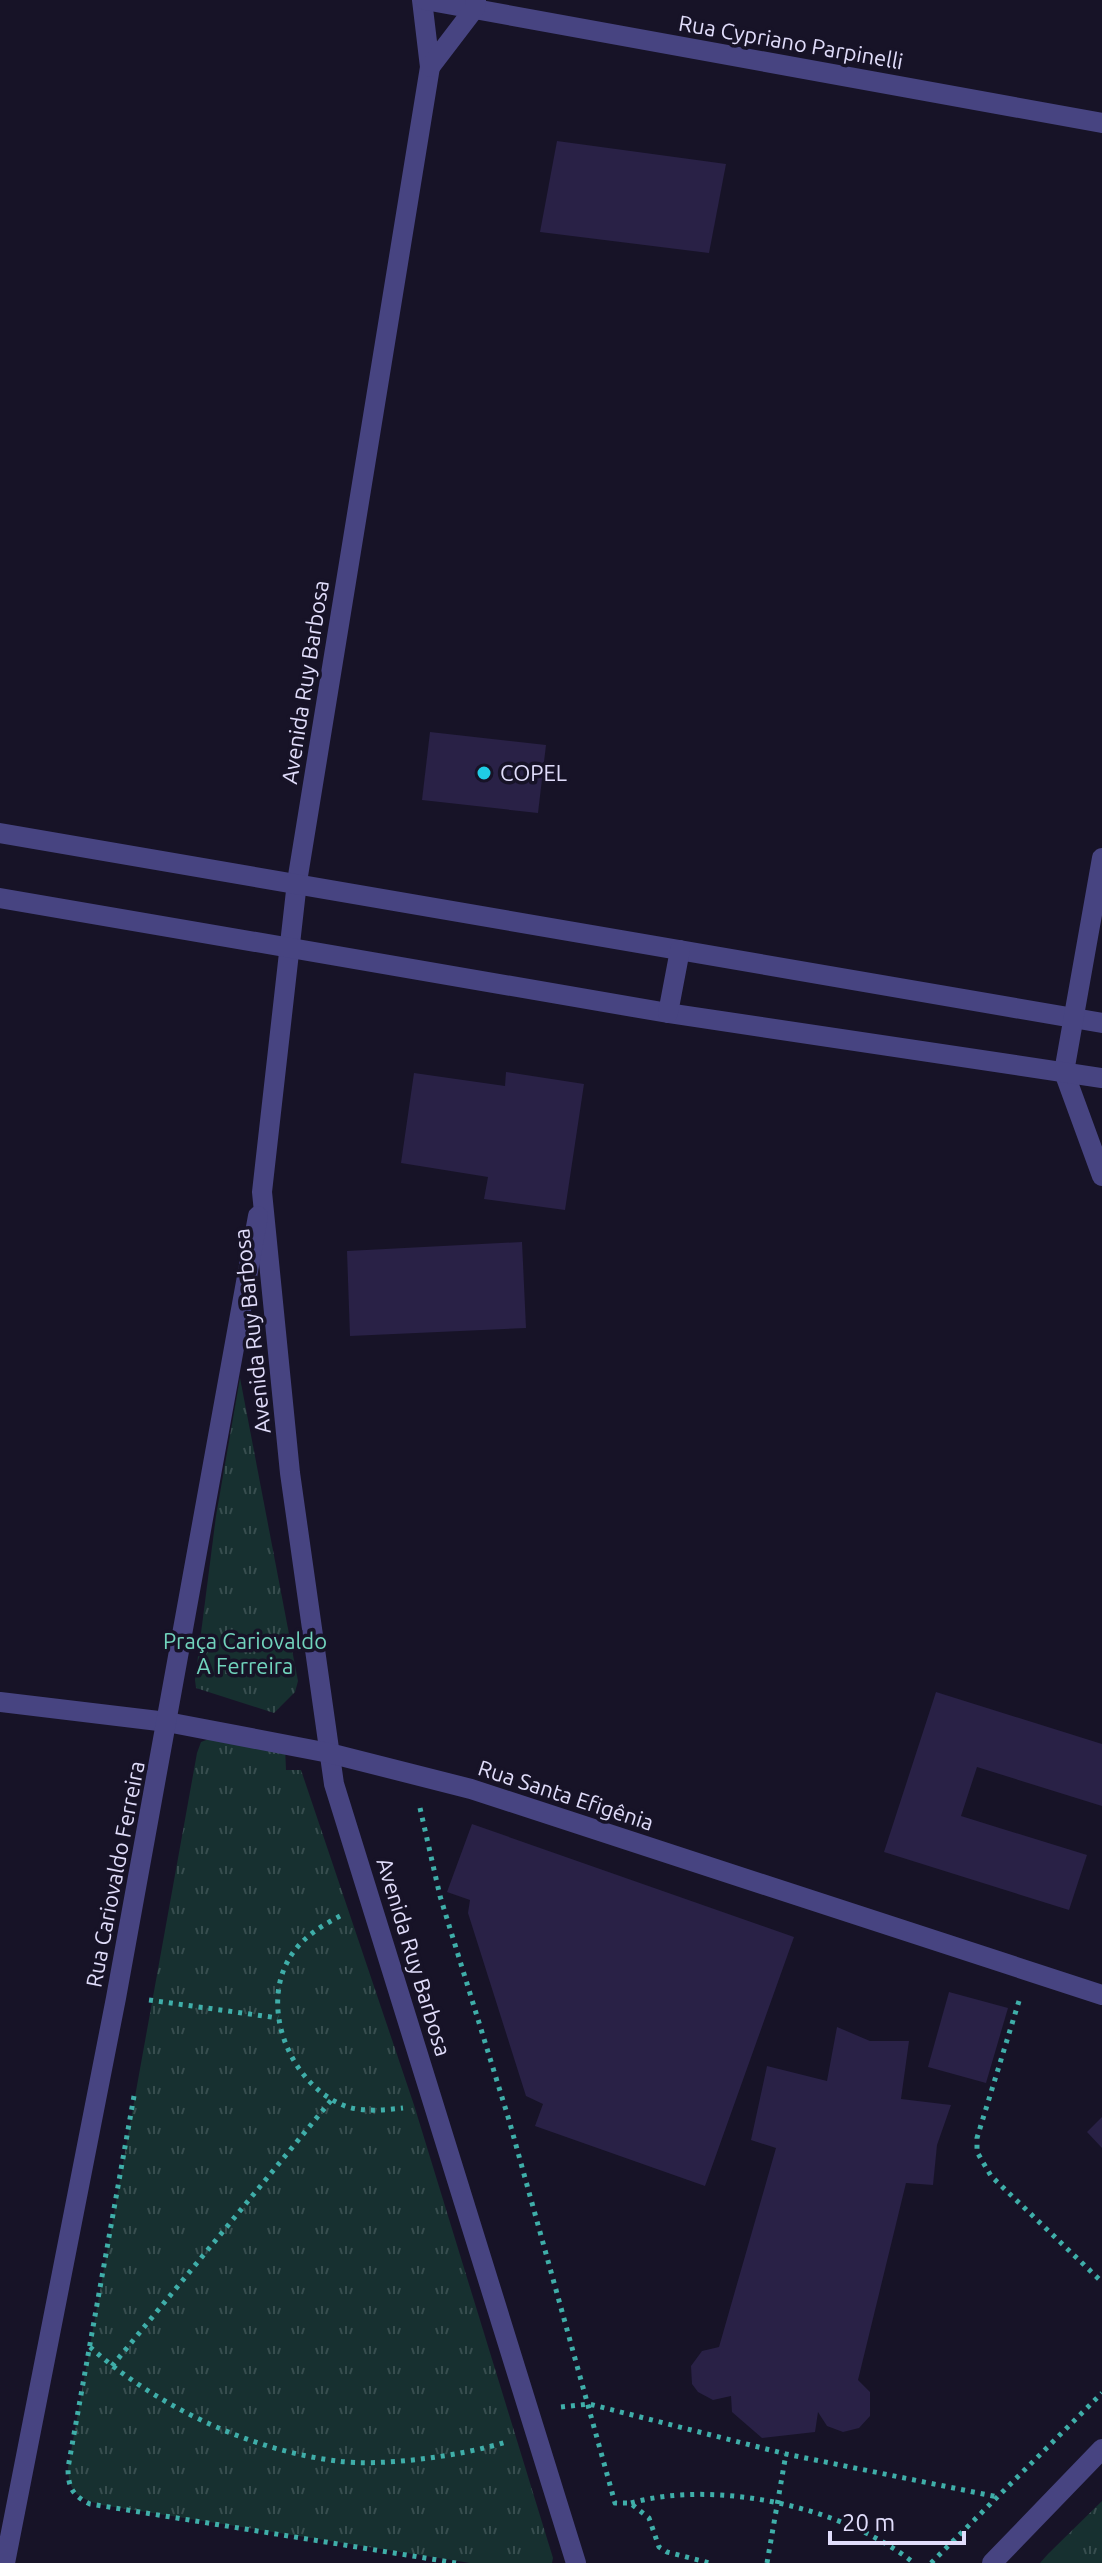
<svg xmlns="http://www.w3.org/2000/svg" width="1102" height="2563" font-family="Ubuntu,sans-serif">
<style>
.park{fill:url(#park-tufts)}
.building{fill:#292146}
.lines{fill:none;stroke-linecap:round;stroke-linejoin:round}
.path{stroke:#3faea9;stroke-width:5;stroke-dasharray:4 6;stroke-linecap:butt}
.minor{stroke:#474481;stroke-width:20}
.poi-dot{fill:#1fcde5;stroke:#171327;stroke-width:3}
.labels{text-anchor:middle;stroke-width:7;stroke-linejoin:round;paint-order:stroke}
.street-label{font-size:22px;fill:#e1ddfb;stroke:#171327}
.poi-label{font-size:22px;fill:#e1ddfb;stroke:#171327;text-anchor:start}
.park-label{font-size:22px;fill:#71d4bd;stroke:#171327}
</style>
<defs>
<pattern id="park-tufts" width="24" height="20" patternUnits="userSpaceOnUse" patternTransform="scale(2)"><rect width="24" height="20" fill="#173030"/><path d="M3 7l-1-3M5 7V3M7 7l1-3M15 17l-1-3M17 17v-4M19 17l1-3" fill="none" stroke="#384e4f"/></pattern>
</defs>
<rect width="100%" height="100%" fill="#171327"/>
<g class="park">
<path d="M240,1378L298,1681L295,1692L274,1713L196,1688L195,1680L216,1516Z"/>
<path d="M214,1737L285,1747L286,1770H301L414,2105L553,2558L552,2563H470L102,2505C79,2498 69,2494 68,2468L197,1753L201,1742Z"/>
<path d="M1102,2501V2563H1040L1048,2554Z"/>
</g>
<g class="building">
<path d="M557,141L726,164L709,253L540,232Z"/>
<path d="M430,732L546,745L538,813L422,800Z"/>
<path d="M506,1072L584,1084L565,1210L484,1199L488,1177L401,1163L414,1073L505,1086Z"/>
<path d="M522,1242L526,1328L350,1336L347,1251Z"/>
<path d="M936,1692L1102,1744V1806L977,1767L961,1816L1087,1855L1069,1910L884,1852Z"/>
<path d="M472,1824L794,1937L705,2186L535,2126L543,2104L526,2096L468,1913L470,1900L447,1892Z"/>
<path d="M949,1992L1008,2008L986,2083L928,2067Z"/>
<path d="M837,2027L870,2041H909L901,2099L951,2105L937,2145L933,2185L906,2183L858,2380L870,2392V2416L859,2428L843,2432L827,2426L818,2412L815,2432L762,2438L732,2412L731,2396L713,2400L698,2392L692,2384L691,2366L702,2351L719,2347L776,2148L751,2140L767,2066L827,2081Z"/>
<path d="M1102,2117V2148L1087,2132Z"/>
</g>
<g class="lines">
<g class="path">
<path d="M420,1808L440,1896L509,2120L615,2503H630L649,2518L659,2547L667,2552L710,2563"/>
<path d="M340,1916C321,1926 300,1939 289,1959C259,2010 292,2088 348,2107C365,2112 385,2110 403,2108"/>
<path d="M149,2000L278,2018"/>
<path d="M1019,2001L977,2138V2152L991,2176L1102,2282"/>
<path d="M134,2096L68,2468C68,2488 73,2496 90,2504L456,2563"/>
<path d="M90,2347C156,2406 249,2450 337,2461C382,2467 461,2456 506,2442"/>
<path d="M112,2366L333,2098"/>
<path d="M561,2407L589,2404L786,2454L998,2497"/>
<path d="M631,2503C717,2479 844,2507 914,2563"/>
<path d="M767,2563L786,2454"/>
<path d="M931,2563L1102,2393"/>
</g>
<g class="minor">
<path d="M422,0L430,67L297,882L262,1192L290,1473L334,1784L576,2563"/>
<path d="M425,0L1102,123"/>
<path d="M430,67L475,8L476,0"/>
<path d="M0,833L1102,1023"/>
<path d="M1102,858L1064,1072L1102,1176"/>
<path d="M0,898L668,1013L1102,1078"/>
<path d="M668,1013L680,950"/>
<path d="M0,1702L167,1722L329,1753L471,1789L1102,1995"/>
<path d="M5,2563L116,1998L258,1216"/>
<path d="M992,2563L1102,2449"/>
</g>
</g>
<circle class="poi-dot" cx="484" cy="773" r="8"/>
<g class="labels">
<g class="street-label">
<text transform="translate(791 42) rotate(10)" y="8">Rua Cypriano Parpinelli</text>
<text transform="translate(305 682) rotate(-81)" y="8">Avenida Ruy Barbosa</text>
<text transform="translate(252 1331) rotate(-96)" y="8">Avenida Ruy Barbosa</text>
<text transform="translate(566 1795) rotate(18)" y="8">Rua Santa Efigênia</text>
<text transform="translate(115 1874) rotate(-79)" y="8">Rua Cariovaldo Ferreira</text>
<text transform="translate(414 1957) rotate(73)" y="8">Avenida Ruy Barbosa</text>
</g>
<g class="poi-label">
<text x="500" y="781">COPEL</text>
</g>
<g class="park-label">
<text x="245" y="1649">Praça Cariovaldo<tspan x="245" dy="25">A Ferreira</tspan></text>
</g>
</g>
<path d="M830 2531v12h134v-12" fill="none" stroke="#e1ddfb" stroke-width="4"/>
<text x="842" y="2531" font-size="24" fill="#e1ddfb" stroke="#171327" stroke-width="6" paint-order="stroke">20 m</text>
</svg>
